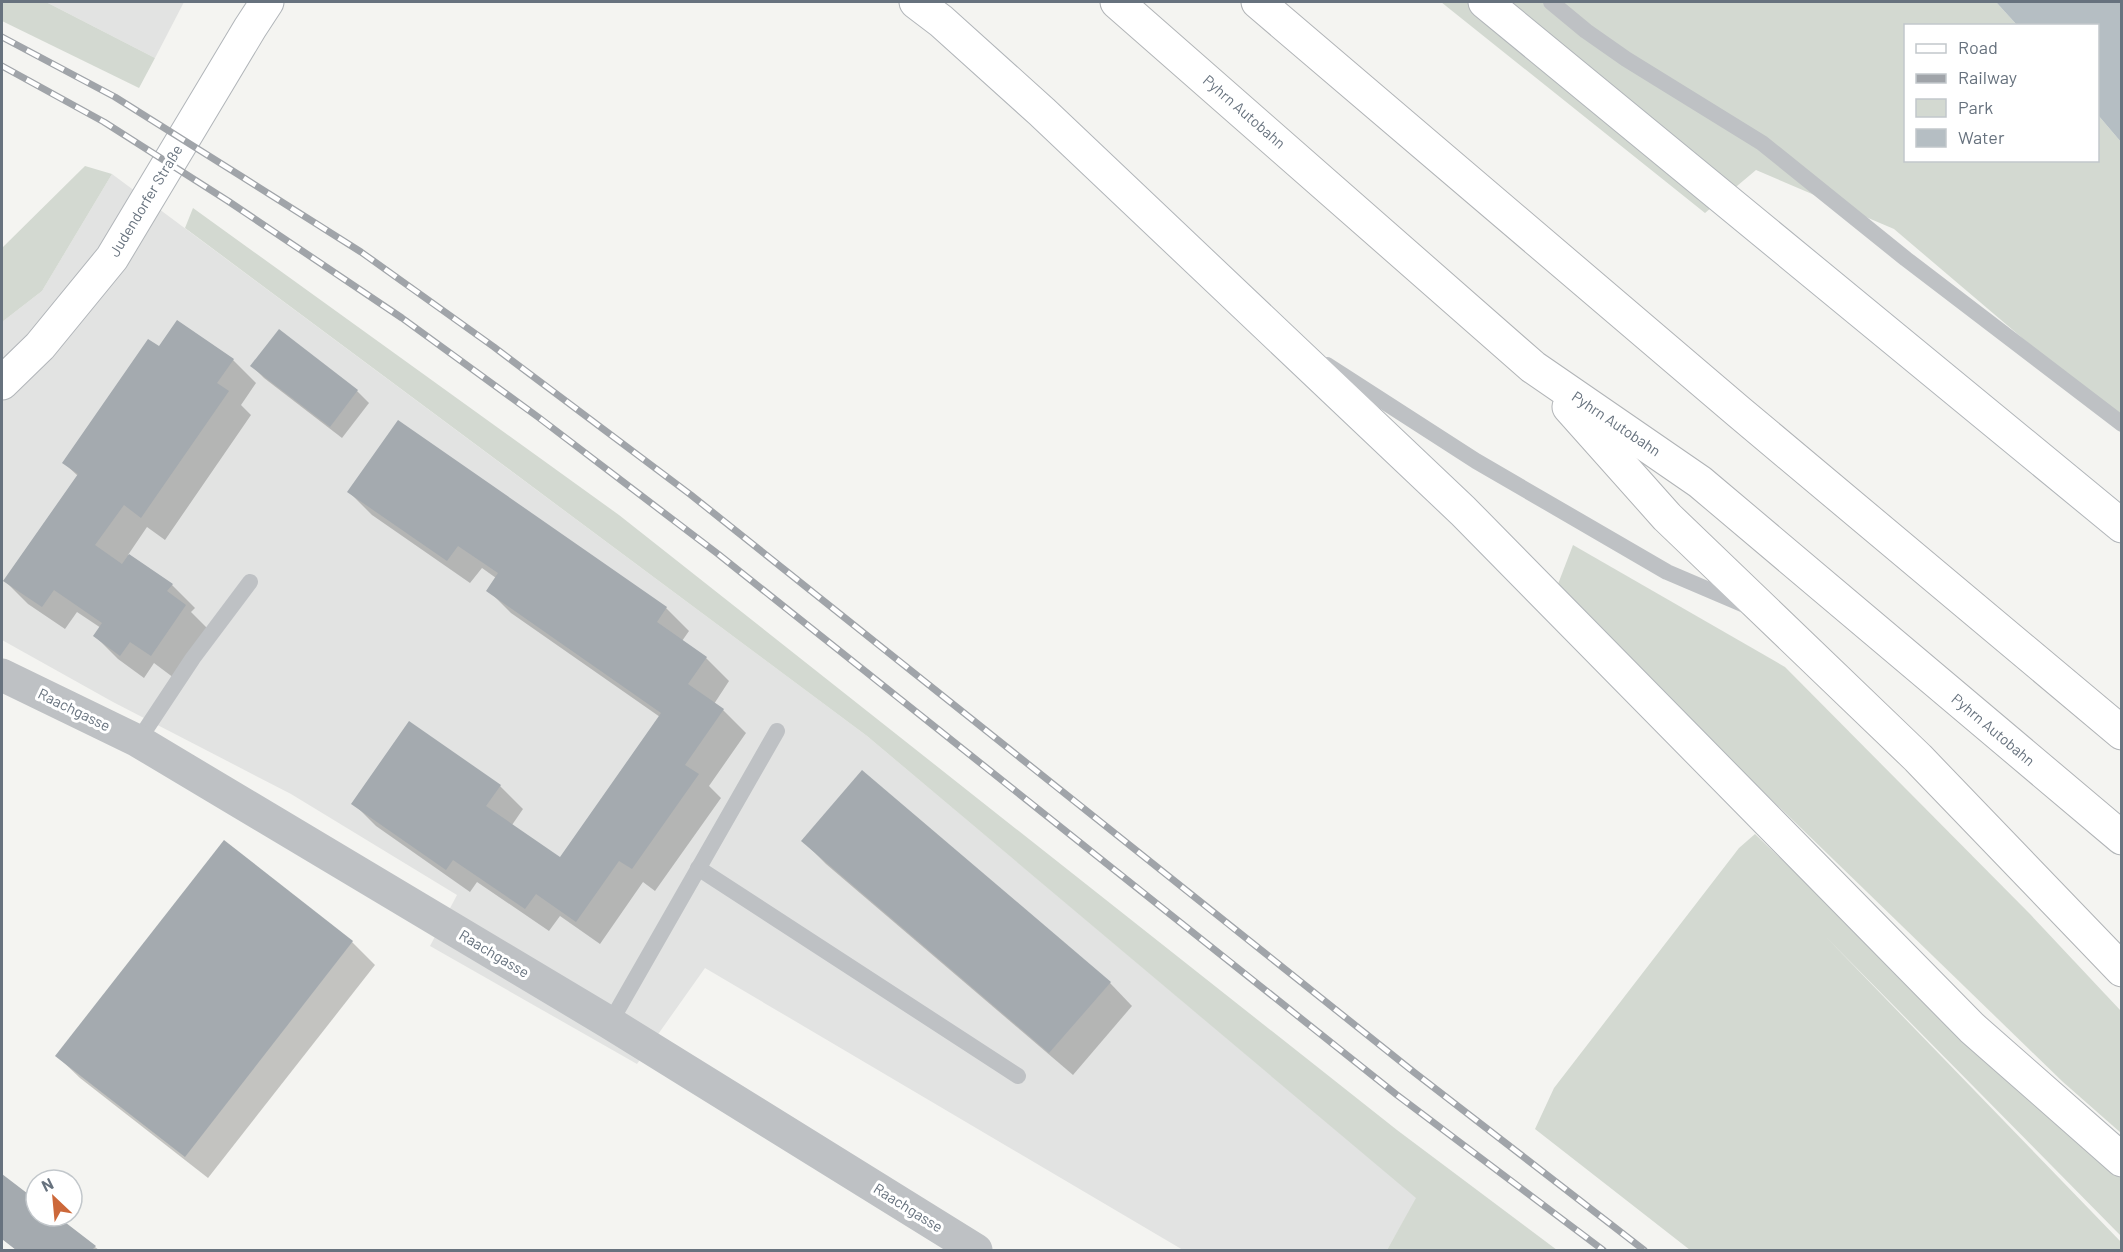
<svg xmlns="http://www.w3.org/2000/svg" width="2123" height="1252" font-family="Barlow,sans-serif">
<style>
.built{fill:#e2e3e2}
.green{fill:#d3d9d1}
.water{fill:#b5bec3}
.shadow{fill:#0003}
.building{fill:#a4aaaf}
.lines{fill:none;stroke-linecap:round;stroke-linejoin:round}
.secondary-casing{stroke:#b1b5b9;stroke-width:35}
.motorway-casing{stroke:#b1b4b7;stroke-width:35}
.service{stroke:#bec1c4;stroke-width:16}
.minor{stroke:#bec1c4;stroke-width:33}
.secondary{stroke:#fff;stroke-width:33}
.motorway{stroke:#fff;stroke-width:33}
.rail-casing{stroke:#a0a4a9;stroke-width:7}
.rail{stroke:#fff;stroke-width:4.5;stroke-dasharray:14;stroke-linecap:butt}
.labels{text-anchor:middle;stroke-width:6;stroke-linejoin:round;paint-order:stroke}
.street-label{font-size:15px;fill:#67727e;stroke:#fff}
</style>
<rect width="100%" height="100%" fill="#f4f4f1"/>
<g class="built">
<path d="M46,2H184L155,58Z"/>
<path d="M112,174L867,736L1417,1198L1387,1250H1183L705,968L637,1064L430,946L457,895L291,794L113,702L2,640V322L42,291Z"/>
</g>
<g class="green">
<path d="M2,2H46L155,58L139,88L2,21Z"/>
<path d="M1441,2H1996L2017,25L1906,26V160H2098V115L2121,142V422L1894,229L1756,170L1705,213Z"/>
<path d="M85,166L112,174L42,291L2,322V248Z"/>
<path d="M193,208L619,515L1397,1130L1557,1250H1387L1416,1198L867,736L185,228Z"/>
<path d="M1573,545L1785,667L2030,914L2121,1011V1133L2063,1082L1706,736L1558,584Z"/>
<path d="M1755,834L2047,1113L2121,1178V1236L1826,937L2121,1242V1250H1690L1535,1129L1554,1088L1739,848Z"/>
</g>
<path class="water" d="M1996,2H2121V142L2098,115V26L2017,25Z"/>
<g class="shadow">
<path d="M159,348L233,360L256,383L241,405L251,415L165,540L147,527L128,555L172,585L195,608L191,612L208,629L174,678L154,663L144,678L118,659L95,636L101,628L77,612L65,629L28,604L5,581L78,476L64,463Z"/>
<path d="M252,366L357,391L369,403L342,438L264,378Z"/>
<path d="M349,492L666,608L689,631L682,641L706,658L729,681L714,704L723,710L746,733L709,786L721,798L655,891L643,882L600,944L560,916L549,931L477,882L470,892L376,826L353,803L500,786L523,809L512,825L561,860L660,717L511,613L488,590L496,578L482,568L470,583L372,515Z"/>
<path d="M803,841L1110,983L1132,1006L1073,1075L826,864Z"/>
<path d="M352,942L375,965L208,1178L80,1078L57,1056Z"/>
<path d="M2,1176L36,1202V1216H54L99,1250H17L2,1239Z"/>
</g>
<g class="building">
<path d="M177,320L234,359L217,383L229,391L141,518L124,505L95,545L122,564L129,554L173,584L167,591L186,605L151,656L130,642L120,656L93,636L102,623L54,590L42,607L3,581L78,474L62,463L148,339L159,346Z"/>
<path d="M279,329L358,390L330,427L250,366Z"/>
<path d="M398,420L667,607L657,622L707,657L688,684L724,709L685,765L699,774L632,869L619,861L576,922L536,894L525,909L453,860L446,870L351,804L409,721L501,785L486,806L560,857L661,713L486,591L498,573L458,546L447,561L347,492Z"/>
<path d="M862,770L1111,982L1049,1053L801,841Z"/>
<path d="M224,840L353,941L185,1157L55,1056Z"/>
<path d="M2,1174L36,1200V1216H57L96,1246L92,1250H16L2,1239Z"/>
</g>
<g class="lines">
<defs>
<g id="secondary">
<path d="M916,2L941,21L1042,112L1463,511L1972,1028L2122,1160"/>
<path d="M1485,2L2122,526"/>
<path d="M2,383L40,346L112,258L250,28L267,2"/>
</g>
<g id="motorway">
<path d="M1117,2L1533,367L1700,482L2122,838"/>
<path d="M1258,2L1739,412L2122,733"/>
<path d="M1569,407L1667,517L1918,758L2122,970"/>
</g>
</defs>
<use href="#secondary" class="secondary-casing"/>
<use href="#motorway" class="motorway-casing"/>
<g class="service">
<path d="M1551,2L1586,31L1626,59L1762,143L1906,259L2122,424"/>
<path d="M1327,365L1476,461L1667,572L1749,607"/>
<path d="M138,741L193,658L250,582"/>
<path d="M698,868L1018,1076"/>
<path d="M610,1023L777,731"/>
</g>
<path class="minor" d="M2,675L138,741L610,1023L976,1250"/>
<use href="#secondary" class="secondary"/>
<use href="#motorway" class="motorway"/>
<defs>
<g id="rail">
<path d="M2,37L115,97L244,178L361,252L494,347L691,495L1415,1073L1644,1250"/>
<path d="M2,66L104,122L228,201L402,318L538,417L718,554L1397,1095L1603,1250"/>
</g>
</defs>
<use href="#rail" class="rail-casing"/>
<use href="#rail" class="rail"/>
</g>
<g class="labels">
<g class="street-label">
<text transform="translate(1244 112) rotate(41)" y="5">Pyhrn Autobahn</text>
<text transform="translate(146 201) rotate(-59)" y="5">Judendorfer Straße</text>
<text transform="translate(1616 424) rotate(34)" y="5">Pyhrn Autobahn</text>
<text transform="translate(74 710) rotate(26)" y="5">Raachgasse</text>
<text transform="translate(1993 730) rotate(40)" y="5">Pyhrn Autobahn</text>
<text transform="translate(494 954) rotate(31)" y="5">Raachgasse</text>
<text transform="translate(908 1208) rotate(32)" y="5">Raachgasse</text>
</g>
</g>
<rect width="2123" height="1252" fill="none" stroke="#67727e" stroke-width="6"/>
<rect x="1904" y="24" width="195" height="138" fill="#ffffff" stroke="#c2c7cb" stroke-width="1.5"/>
<rect x="1916" y="44" width="30" height="9" fill="#ffffff" stroke="#c2c7cb" stroke-width="1.5"/>
<text x="1958" y="54" font-size="18" fill="#67727e">Road</text>
<rect x="1916" y="74" width="30" height="9" fill="#a0a4a9" stroke="#c2c7cb" stroke-width="1.5"/>
<text x="1958" y="84" font-size="18" fill="#67727e">Railway</text>
<rect x="1916" y="99" width="30" height="18" fill="#d3d9d1" stroke="#c2c7cb" stroke-width="1.5"/>
<text x="1958" y="114" font-size="18" fill="#67727e">Park</text>
<rect x="1916" y="129" width="30" height="18" fill="#b5bec3" stroke="#c2c7cb" stroke-width="1.5"/>
<text x="1958" y="144" font-size="18" fill="#67727e">Water</text>
<g transform="translate(54 1198) rotate(334)"><circle r="28" fill="#ffffff" stroke="#c2c7cb" stroke-width="1.5"/>
<path d="M0-4.5L10 22L0 15L-10 22Z" fill="#cc683a"/>
<text y="-9" font-size="16" font-weight="bold" text-anchor="middle" fill="#67727e">N</text>
</g>
</svg>
